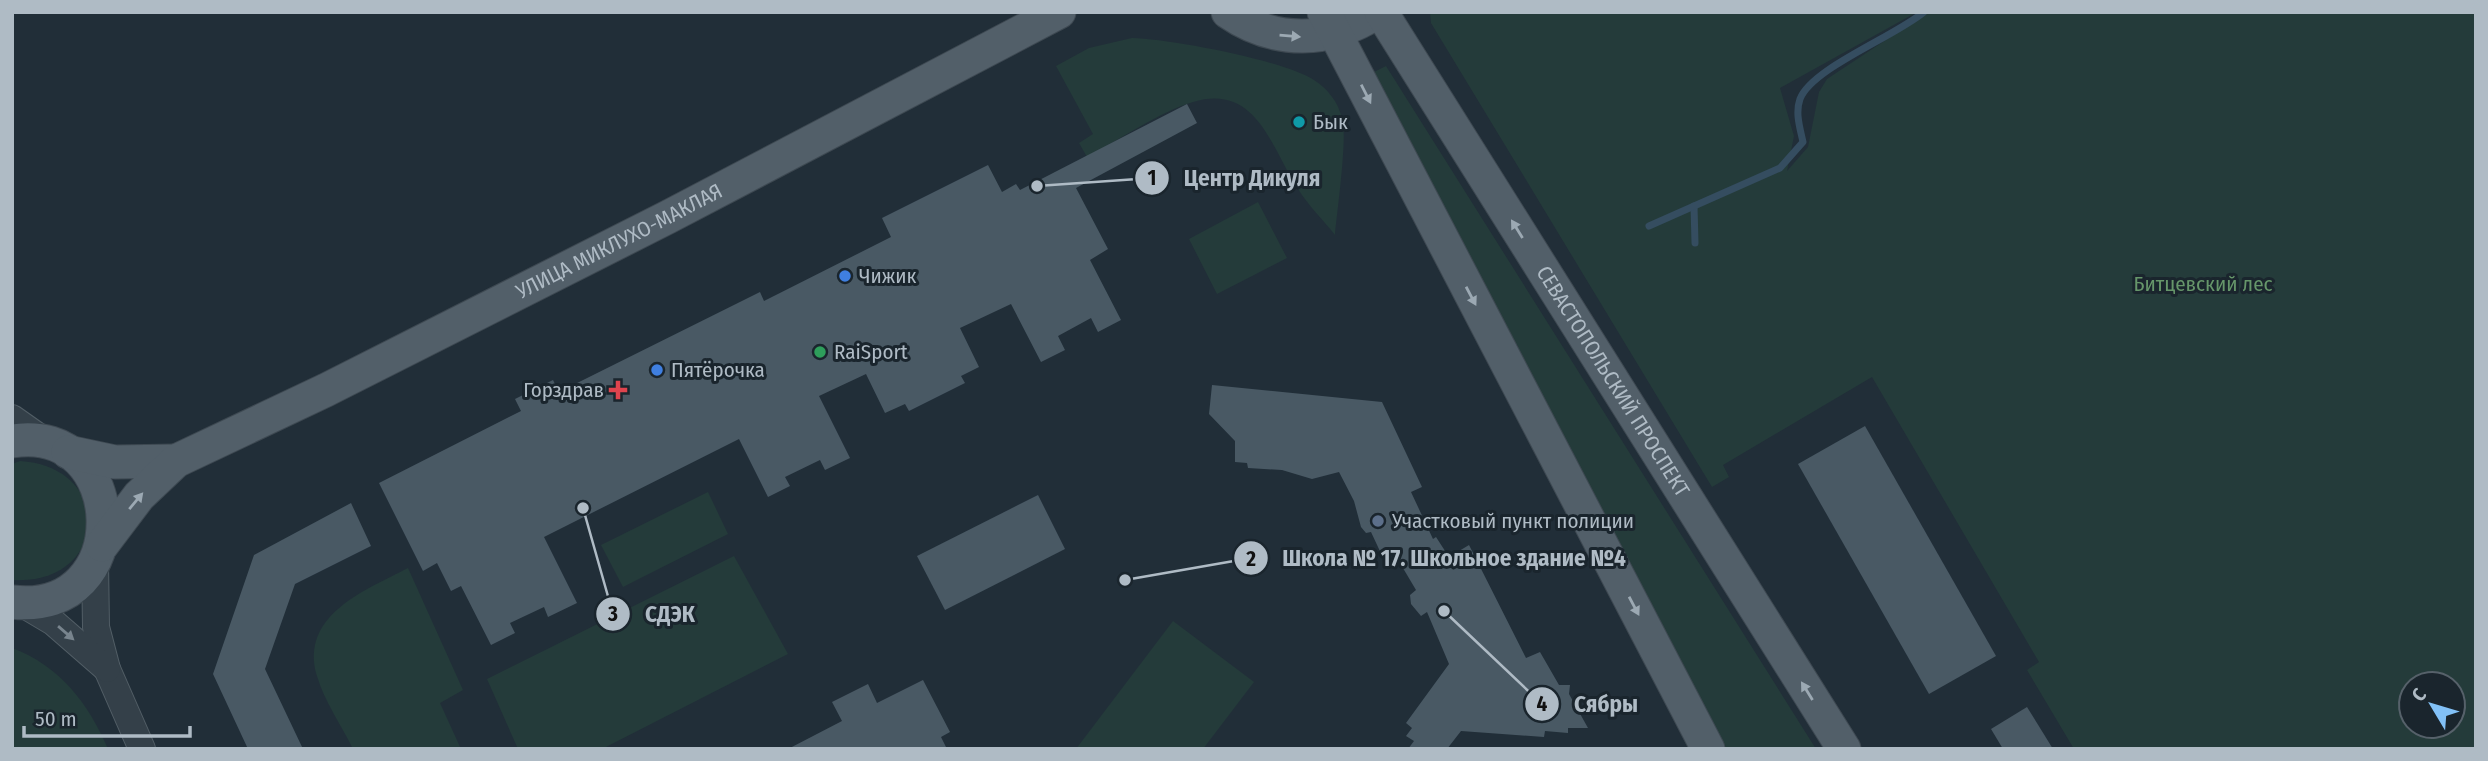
<svg xmlns="http://www.w3.org/2000/svg" width="2488" height="761" font-family="'Fira Sans Condensed',sans-serif">
<style>
.green{fill:#243b3a;fill-rule:evenodd}
.lines{fill:none;stroke-linecap:round;stroke-linejoin:round}
.stream{stroke:#354d60;stroke-width:7}
.building{fill:#495964}
.minor-casing{stroke:#525e66;stroke-width:28}
.major-casing{stroke:#3e4952;stroke-width:35}
.minor{stroke:#344049;stroke-width:26}
.major{stroke:#525f69;stroke-width:33}
.oneway{fill:#9ca9b3}
.oneway2{fill:#78848d}
.culture-dot{fill:#0f9aa8;stroke:#1a252d;stroke-width:2.5}
.shop-dot{fill:#3f7fe0;stroke:#1a252d;stroke-width:2.5}
.leisure-dot{fill:#2e9e5b;stroke:#1a252d;stroke-width:2.5}
.health-dot{fill:#e0444e;stroke:#1a252d;stroke-width:2.5}
.service-dot{fill:#5c6f8a;stroke:#1a252d;stroke-width:2.5}
.labels{text-anchor:middle;stroke-width:6;stroke-linejoin:round;paint-order:stroke}
.poi-label{font-size:21px;fill:#afbbc5;stroke:#1a252d;text-anchor:start}
.street-label{font-size:21px;fill:#afbbc5;stroke:#1a252d}
.park-label{font-size:21px;fill:#66966a;stroke:#1a252d}
.leader{fill:none;stroke:#afbbc5;stroke-width:2.5}
.callout-dot{fill:#afbbc5;stroke:#1a252d;stroke-width:2.5}
.mark-label{font-size:21px;text-anchor:middle;font-weight:bold;fill:#111}
.callout-label{font-size:23px;text-anchor:middle;font-weight:bold;fill:#afbbc5;stroke:#1a252d;stroke-width:6;stroke-linejoin:round;paint-order:stroke}
</style>
<rect width="100%" height="100%" fill="#212e38"/>
<g class="green">
<path d="M1430,12H1917L1780,88L1794,136L1787,171L1808,147L1819,92L1827,79L1928,12H2476V749H2074L2027,670L2039,662L1872,377L1723,465L1729,477L1712,487L1431,23ZM2411,684H2453V726H2411Z"/>
<path d="M1132,38C1170,39 1283,60 1314,80C1328,89 1338,102 1342,118C1348,135 1337,212 1335,235C1323,220 1308,205 1298,189C1271,148 1257,83 1193,102C1161,111 1117,141 1087,157L1079,143L1093,134L1056,66L1089,48Z"/>
<path d="M1386,66L1816,749H1721L1517,350L1518,345L1515,346L1374,72Z"/>
<path d="M1258,202L1287,258L1217,294L1189,239Z"/>
<path d="M20,461C116,467 109,586 12,580V464Z"/>
<path d="M708,492L728,534L623,587L601,545Z"/>
<path d="M734,556L788,654L602,749H518L487,679Z"/>
<path d="M408,568L463,690L440,703L461,749H353C342,726 324,701 317,676C299,615 366,590 408,568Z"/>
<path d="M1173,621L1254,682L1203,749H1076Z"/>
<path d="M12,648C60,666 88,703 108,749H12Z"/>
</g>
<g class="lines">
<g class="stream">
<path d="M1694,206L1695,243"/>
<path d="M1649,226L1780,168L1803,142C1800,128 1795,113 1800,99C1812,68 1894,37 1924,12"/>
</g>
</g>
<g class="building">
<path d="M1187,104L1197,123L1076,188L1108,249L1090,260L1121,320L1098,332L1091,318L1058,336L1065,350L1041,362L1011,304L960,328L979,367L961,376L965,383L909,411L905,404L885,413L866,374L819,396L850,458L825,470L820,460L785,477L790,486L768,497L739,439L544,537L577,603L548,617L544,607L510,623L515,633L491,645L461,586L451,591L437,563L423,571L379,483L521,411L515,399L553,380L559,392L760,292L764,301L891,237L882,218L988,165L1002,192L1016,184L1020,190Z"/>
<path d="M1212,385L1382,402L1422,487L1411,492L1433,539L1436,537L1449,557L1469,545L1526,658L1540,652L1559,685H1570L1569,694L1588,728H1568V733L1545,731L1544,737L1461,731L1447,749H1408L1414,741L1406,736L1412,728L1406,723L1449,664L1427,612L1421,616L1411,604L1410,595L1416,590L1397,558L1385,562L1371,532L1366,533L1361,527L1354,501L1339,472L1312,479L1282,470L1248,468L1247,463L1235,462V441L1209,414Z"/>
<path d="M1865,426L1996,656L1929,694L1798,464Z"/>
<path d="M1038,495L1065,549L945,610L917,556Z"/>
<path d="M351,503L371,546L295,584L265,669L303,749H248L213,674L254,555Z"/>
<path d="M923,680L950,732L941,737L947,749H788L842,721L832,702L868,684L877,703Z"/>
<path d="M2027,707L2053,749H2003L1991,729Z"/>
</g>
<g class="lines">
<defs>
<g id="minor">
<path d="M12,418L46,442"/>
<path d="M95,562L96,627L107,669L142,749"/>
<path d="M21,603L53,622L107,669"/>
</g>
<g id="major">
<path d="M1228,12C1276,45 1330,43 1377,12"/>
<path d="M1324,12L1708,749"/>
<path id="s1" d="M1381,12L1844,749"/>
<path d="M12,441C130,422 137,617 12,602"/>
<path d="M68,452L115,462L176,461"/>
<path id="s2" d="M102,545L139,496L176,461L326,390L668,217L1059,12"/>
</g>
</defs>
<use href="#minor" class="minor-casing"/>
<use href="#major" class="major-casing"/>
<use href="#minor" class="minor"/>
<use href="#major" class="major"/>
</g>
<defs><path id="oneway-solid" d="M-6-.8H1V-3.2L6.5 0L1 3.2V.8H-6Z" transform="scale(1.75)"/></defs>
<g class="oneway">
<use href="#oneway-solid" transform="translate(1290 36) rotate(5)"/>
<use href="#oneway-solid" transform="translate(1366 94) rotate(63)"/>
<use href="#oneway-solid" transform="translate(1517 229) rotate(-122)"/>
<use href="#oneway-solid" transform="translate(1471 296) rotate(62)"/>
<use href="#oneway-solid" transform="translate(136 501) rotate(-50)"/>
<use href="#oneway-solid" transform="translate(1634 606) rotate(62)"/>
<use href="#oneway-solid" transform="translate(1807 691) rotate(-122)"/>
</g>
<use class="oneway2" href="#oneway-solid" transform="translate(66 633) rotate(41)"/>
<circle class="culture-dot" cx="1299" cy="122" r="7"/>
<g class="shop-dot">
<circle cx="845" cy="276" r="7"/>
<circle cx="657" cy="370" r="7"/>
</g>
<circle class="leisure-dot" cx="820" cy="352" r="7"/>
<path class="health-dot" d="M614.5 379.5h7v7h7v7h-7v7h-7v-7h-7v-7h7z"/>
<circle class="service-dot" cx="1378" cy="521" r="7"/>
<g class="labels">
<g class="poi-label">
<text x="1313" y="129">Бык</text>
<text x="859" y="283">Чижик</text>
<text x="834" y="359">RaiSport</text>
<text x="671" y="377">Пятёрочка</text>
<text x="604" y="397" text-anchor="end">Горздрав</text>
<text x="1392" y="528">Участковый пункт полиции</text>
</g>
<g class="street-label">
<text dy="7" stroke="none"><textPath href="#s2" startOffset="607">УЛИЦА МИКЛУХО-МАКЛАЯ</textPath></text>
<text dy="7" stroke="none"><textPath href="#s1" startOffset="436">СЕВАСТОПОЛЬСКИЙ ПРОСПЕКТ</textPath></text>
</g>
<g class="park-label">
<text x="2203" y="291">Битцевский лес</text>
</g>
</g>
<path class="leader" d="M1037 186L1152 178M1125 580L1251 558M583 508L613 614M1444 611L1542 704"/>
<g class="callout-dot">
<circle cx="1037" cy="186" r="7"/>
<circle cx="1125" cy="580" r="7"/>
<circle cx="583" cy="508" r="7"/>
<circle cx="1444" cy="611" r="7"/>
<circle cx="1152" cy="178" r="18"/>
<circle cx="1251" cy="558" r="18"/>
<circle cx="613" cy="614" r="18"/>
<circle cx="1542" cy="704" r="18"/>
</g>
<g class="mark-label">
<text x="1152" y="185">1</text>
<text x="1251" y="566">2</text>
<text x="613" y="621">3</text>
<text x="1542" y="711">4</text>
</g>
<g class="callout-label">
<text x="1252" y="186">Центр Дикуля</text>
<text x="1454" y="566">Школа № 17. Школьное здание №4</text>
<text x="670" y="622">СДЭК</text>
<text x="1606" y="712">Сябры</text>
</g>
<rect width="2488" height="761" fill="none" stroke="#afbbc5" stroke-width="28"/>
<g transform="translate(2432 705) rotate(308)"><circle r="33" fill="#1a252d" stroke="#56616a" stroke-width="2"/>
<path d="M0-5L12 26L0 18L-12 26Z" fill="#82c1f7"/>
<text y="-10" font-size="19" font-weight="bold" text-anchor="middle" fill="#afbbc5">С</text>
</g>
<path d="M24 726v10h166v-10" fill="none" stroke="#afbbc5" stroke-width="3.5"/>
<text x="35" y="726" font-size="21" fill="#afbbc5" stroke="#1a252d" stroke-width="5" paint-order="stroke">50 m</text>
</svg>
